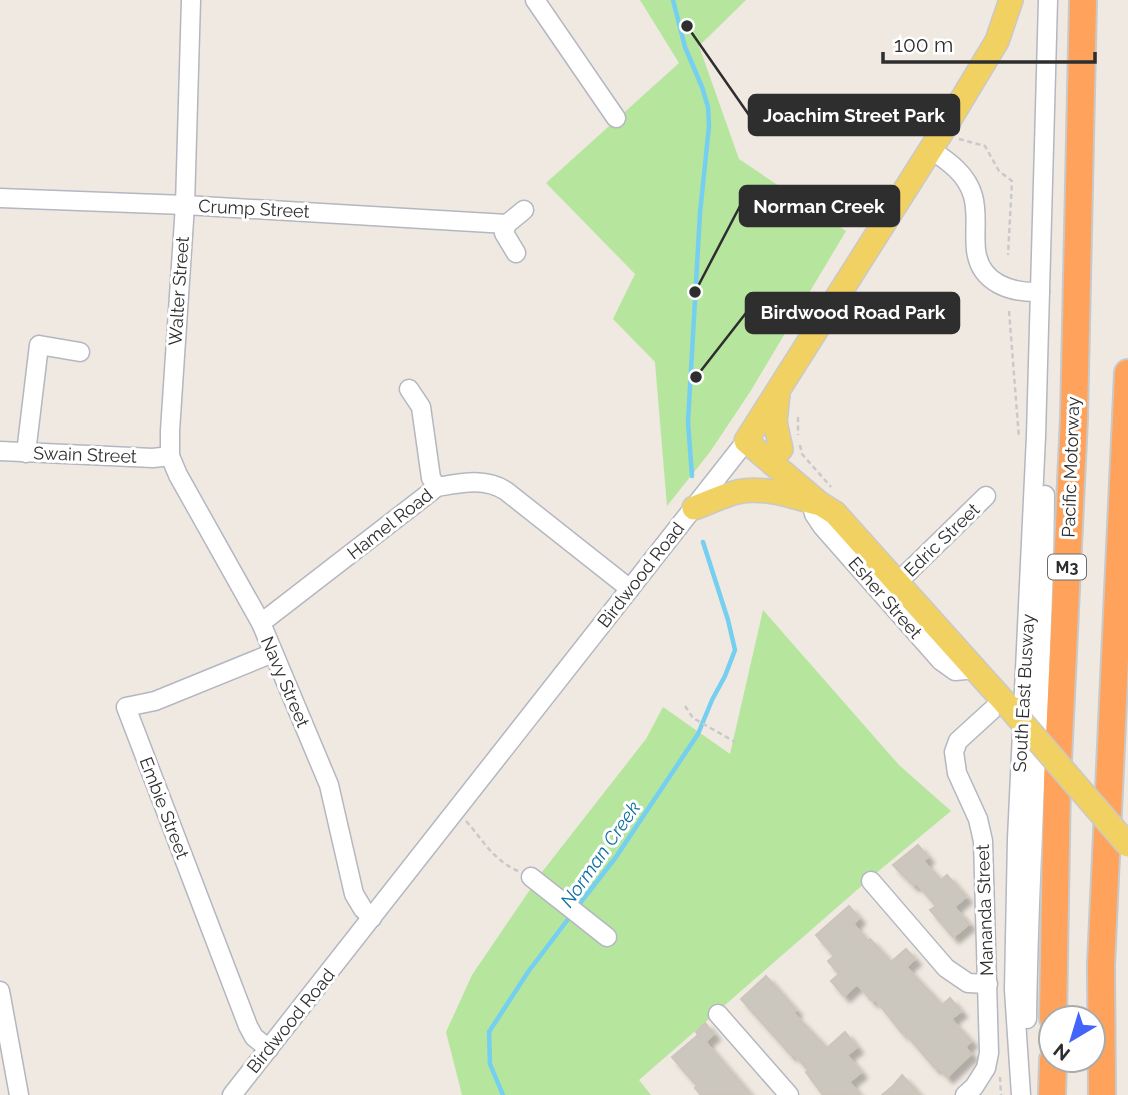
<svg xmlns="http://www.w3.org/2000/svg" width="1128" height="1095" viewBox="0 0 1128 1095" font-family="Raleway,sans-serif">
  <defs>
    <filter id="shadow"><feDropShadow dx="6" dy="6" stdDeviation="2" flood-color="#0004"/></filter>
  </defs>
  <rect width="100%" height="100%" fill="#efe9e1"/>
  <g fill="#b6e59e">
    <polygon points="640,0 746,0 699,46 739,159 846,231 750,392 710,452 667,506 655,362 613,319 635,274 546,183 679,63"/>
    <polygon points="763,610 899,765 951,811 881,869 639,1080 651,1095 462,1095 446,1032 472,975 542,872 646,739 663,707 730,754"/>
  </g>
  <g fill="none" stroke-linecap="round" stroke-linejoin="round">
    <g stroke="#75cff0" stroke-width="4.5">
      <polyline points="673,0 685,47 702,87 708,107 709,126 700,213 688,422 692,476"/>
      <polyline points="577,907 616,857 698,734 712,700 725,676 735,650 728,620 703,542"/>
      <polyline points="503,1095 490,1064 489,1032 528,972 572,914"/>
    </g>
  </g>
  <g fill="#cbc7bf" stroke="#cbc5ba" stroke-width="2" filter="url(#shadow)">
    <polygon points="918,845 928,857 923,861 941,880 947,875 966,897 954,907 969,924 953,937 930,910 936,906 920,887 915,883 913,885 893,865"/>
    <polygon points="849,906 859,918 853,924 868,941 870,939 891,962 906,949 915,959 906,967 942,1005 950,998 961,1011 951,1019 971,1041 965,1047 971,1054 947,1077 937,1066 935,1068 904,1032 902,1033 875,999 872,1001 857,984 844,996 831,981 839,974 828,961 834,956 816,935"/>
    <polygon points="766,976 796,1010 793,1013 827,1048 845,1032 857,1047 847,1055 861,1072 849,1082 860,1095 823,1095 806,1072 808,1070 793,1053 791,1055 741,999"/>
    <polygon points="705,1023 714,1034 706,1041 707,1044 751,1095 701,1095 695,1088 697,1086 672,1057 698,1035 696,1032"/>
    <polygon points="902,1075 920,1095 882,1095 893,1086"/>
  </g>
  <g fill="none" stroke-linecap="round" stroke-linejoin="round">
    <defs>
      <g id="minor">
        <polyline points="191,0 185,205 170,431 170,456 178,475 261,623 329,785 354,894 363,909 372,918"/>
        <polyline points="535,0 616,118"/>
        <path d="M930 149C948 161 967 174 973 196 978 213 974 232 976 250 980 284 1012 293 1040 292"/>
        <polyline points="0,198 185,205 507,224"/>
        <polyline points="516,253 504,233 507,224 524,210"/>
        <polyline points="409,389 421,407 431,478 437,487"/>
        <polyline points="0,451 153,458 170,456"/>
        <polyline points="26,453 39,345 80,352"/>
        <polyline points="811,501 814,514 822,526 941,661 955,671 976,669"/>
        <polyline points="897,583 986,496"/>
        <path d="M261 623 437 487C460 483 485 477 506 491L630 589"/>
        <polyline points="531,877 607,937"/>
        <polyline points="871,881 946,968 968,983 988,984"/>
        <polyline points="0,991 19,1095"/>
        <polyline points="718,1014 789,1095"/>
        <path d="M1027 1019C1029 844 1044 670 1045 495"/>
        <polyline points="269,1049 254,1037 248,1026 126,707 155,701 273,653"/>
        <polyline points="232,1095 746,441"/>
        <polyline points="965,1095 974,1087 986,1068 989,1053 983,841 978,819 957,773 954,752 958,741 1003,700"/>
        <polyline points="1021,1095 1014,990 1017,839 1036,436 1048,0"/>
      </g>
      <g id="major">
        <polyline points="778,394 775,422 781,449"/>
        <path d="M694 508C708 503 722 496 737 492 763 486 791 496 816 503"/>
        <polyline points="1008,706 835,513 819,503 746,441 950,119 997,41 1011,0"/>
      </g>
      <g id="highway">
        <polyline points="1053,1018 1057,781 1074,418 1083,0"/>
        <polyline points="1052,1095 1053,1060"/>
        <polyline points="1102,1095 1101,965 1128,373"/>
      </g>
    </defs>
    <use href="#minor" stroke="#b4b7c1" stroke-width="21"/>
    <use href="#major" stroke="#c9c9c9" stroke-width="26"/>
    <use href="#highway" stroke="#c9c9c9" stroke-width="30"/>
    <g stroke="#c9c9c9" stroke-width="2.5" stroke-dasharray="5 3.5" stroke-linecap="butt">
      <polyline points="959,139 985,146 999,171 1012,181 1008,255"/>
      <polyline points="1009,311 1019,438"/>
      <polyline points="798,417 798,435"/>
      <polyline points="800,445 802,454 831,487"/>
      <polyline points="685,706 693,718 735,742"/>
      <path d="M466 821C483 840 493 860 518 871"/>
      <polyline points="1000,1077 1001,1095"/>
    </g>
    <use href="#minor" stroke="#fff" stroke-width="18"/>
    <use href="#major" stroke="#f2d163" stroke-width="23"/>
    <use href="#highway" stroke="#ffa35c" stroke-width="26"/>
    <defs>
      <polyline id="major-bridge" points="1008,706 1128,845"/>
    </defs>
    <use href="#major-bridge" stroke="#c9c9c9" stroke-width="26" stroke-linecap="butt"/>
    <use href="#major-bridge" stroke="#f2d163" stroke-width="23"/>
  </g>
  <g text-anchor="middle" stroke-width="6" stroke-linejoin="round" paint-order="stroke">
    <rect fill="#fff" stroke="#6d6d6d" stroke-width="2" x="1048" y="554.5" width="38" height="25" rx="5"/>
    <g font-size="16" font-weight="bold" fill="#2e2e2e">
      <text x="1067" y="573">M3</text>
    </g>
    <g font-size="18" fill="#2e2e2e" stroke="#fff">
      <text transform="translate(254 209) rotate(3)" y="6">Crump Street</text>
      <text transform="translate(179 291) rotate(-86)" y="6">Walter Street</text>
      <text transform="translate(85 455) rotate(2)" y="6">Swain Street</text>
      <text transform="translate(1071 467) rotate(-88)" y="6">Pacific Motorway</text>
      <text transform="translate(390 524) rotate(-38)" y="6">Hamel Road</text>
      <text transform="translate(942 540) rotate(-44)" y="6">Edric Street</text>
      <text transform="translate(641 575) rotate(-52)" y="6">Birdwood Road</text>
      <text transform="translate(885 598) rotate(49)" y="6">Esher Street</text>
      <text transform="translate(285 682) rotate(67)" y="6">Navy Street</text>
      <text transform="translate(1024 693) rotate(-87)" y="6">South East Busway</text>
      <text transform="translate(164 808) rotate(69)" y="6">Embie Street</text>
      <text transform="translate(985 910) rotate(-92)" y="6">Mananda Street</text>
      <text transform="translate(291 1021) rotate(-51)" y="6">Birdwood Road</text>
    </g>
    <g font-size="19" font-style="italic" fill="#0d6fa3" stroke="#fff">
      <text transform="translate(600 854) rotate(-55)" y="7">Norman Creek</text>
    </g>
  </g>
  <path fill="none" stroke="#2e2e2e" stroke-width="2.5" d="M687 26L749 115M695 292L740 206M696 377L746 313"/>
  <g fill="#2e2e2e" stroke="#fff" stroke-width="2.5">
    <circle cx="687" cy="26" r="7"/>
    <circle cx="695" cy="292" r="7"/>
    <circle cx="696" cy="377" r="7"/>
  </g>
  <g fill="#2e2e2e" stroke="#2e2e2e" stroke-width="2.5">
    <rect x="749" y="95" width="210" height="40" rx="7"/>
    <rect x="740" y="186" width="159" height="40" rx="7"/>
    <rect x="746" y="293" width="213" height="40" rx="7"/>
  </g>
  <g font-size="19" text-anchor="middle" font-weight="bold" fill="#fff">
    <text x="854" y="122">Joachim Street Park</text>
    <text x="819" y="213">Norman Creek</text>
    <text x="853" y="319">Birdwood Road Park</text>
  </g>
  <g transform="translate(1072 1039) rotate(218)"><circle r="33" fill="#ffffff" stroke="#ababab" stroke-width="2"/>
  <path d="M0-5L12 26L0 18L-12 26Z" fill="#4264fb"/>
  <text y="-10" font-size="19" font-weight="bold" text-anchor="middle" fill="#2e2e2e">N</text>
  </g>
  <path d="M883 52v10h212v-10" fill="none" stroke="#2e2e2e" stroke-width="3.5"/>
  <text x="894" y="52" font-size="21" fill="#2e2e2e" stroke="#ffffff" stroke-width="5" paint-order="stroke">100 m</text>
</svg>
